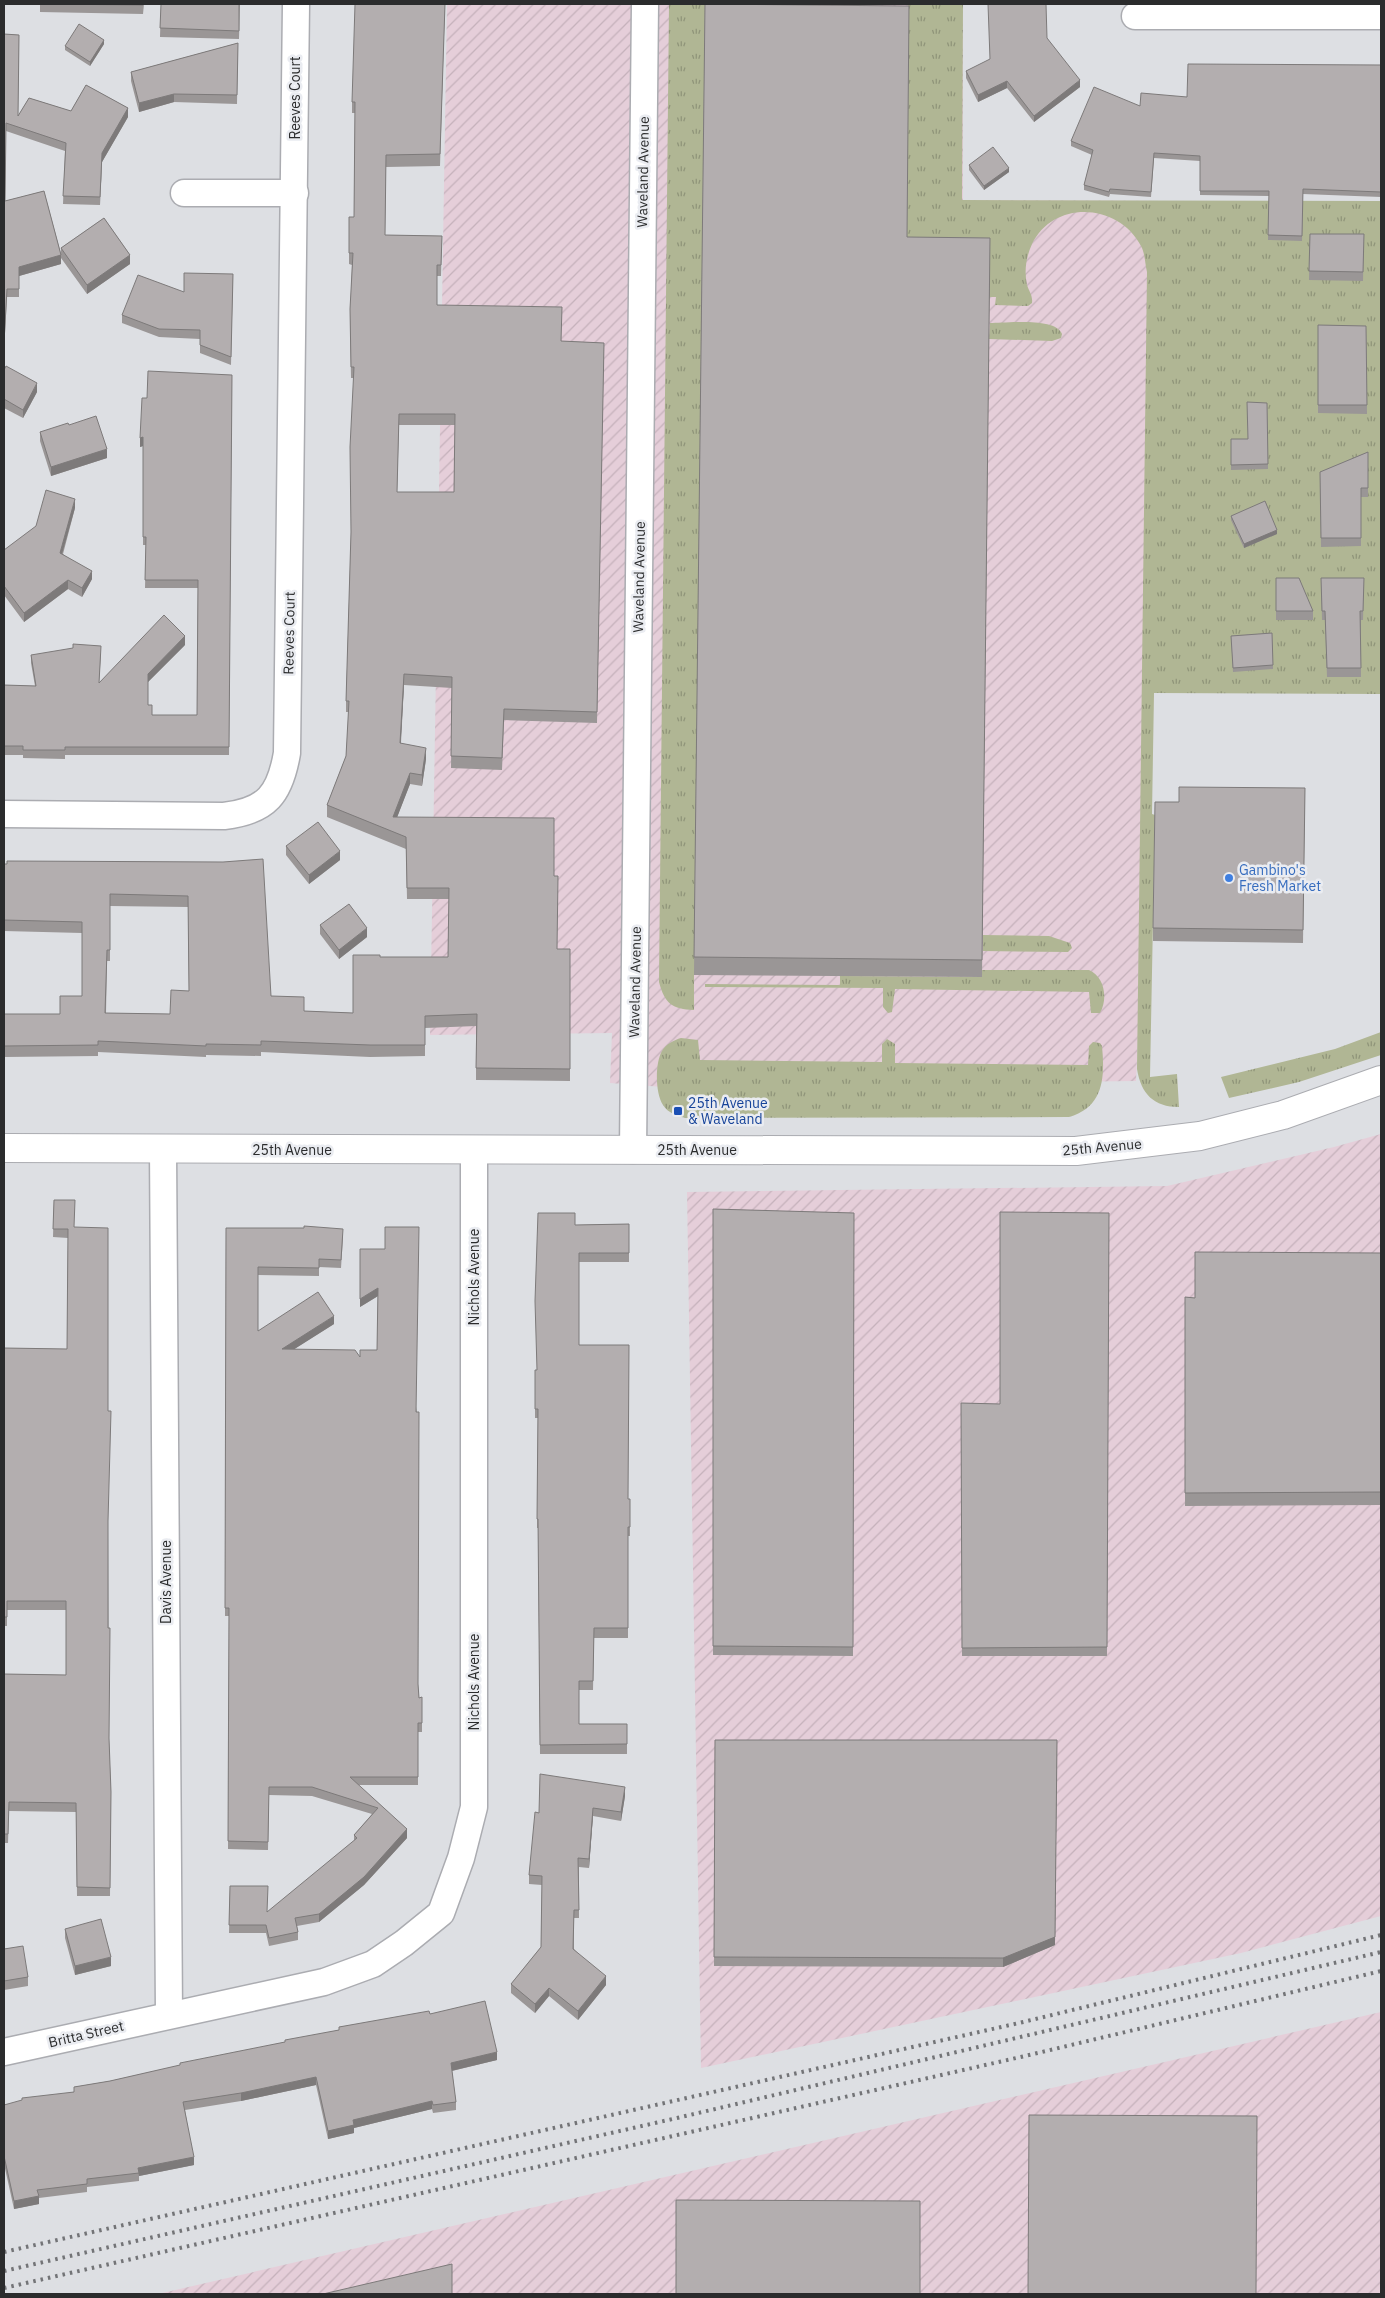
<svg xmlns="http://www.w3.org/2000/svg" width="1385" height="2298" viewBox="0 0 1385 2298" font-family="'IBM Plex Sans',sans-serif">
  <defs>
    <pattern id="industrial-furrows" width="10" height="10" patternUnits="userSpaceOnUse" patternTransform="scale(1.25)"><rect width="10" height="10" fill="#e5ced9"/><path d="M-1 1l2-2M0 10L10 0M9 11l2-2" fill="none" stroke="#c5b1bb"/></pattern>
    <pattern id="grass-tufts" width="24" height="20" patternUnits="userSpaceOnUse" patternTransform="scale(1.25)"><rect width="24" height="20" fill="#b0b694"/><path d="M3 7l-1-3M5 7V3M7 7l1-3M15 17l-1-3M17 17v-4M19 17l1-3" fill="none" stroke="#8f9479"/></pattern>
  </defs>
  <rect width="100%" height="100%" fill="#dddfe3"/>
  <g fill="url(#industrial-furrows)">
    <polygon points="447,4 963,4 963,200 1163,201 1154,692 1136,1081 663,1087 610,1083 612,1033 430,1035"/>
    <polygon points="1381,1134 1381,1916 1241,1953 701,2068 687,1192 1167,1186 1334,1147"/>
    <polygon points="1381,2012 1381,2294 158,2294"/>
  </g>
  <g fill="url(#grass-tufts)">
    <path d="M669 4H708V8L908 10V4H963L962 200 1381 201V694L1154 693 1152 814 1155 815 1150 1077 1177 1074 1179 1107C1154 1107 1141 1094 1137 1069L1147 272C1145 264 1145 253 1141 246 1119 203 1054 199 1032 244 1026 257 1024 271 1027 285 1029 291 1033 296 1032 303L1028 306 995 305 996 297H990L694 975V1010C672 1009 665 1004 659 982Z"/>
    <path d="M990 323C1006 323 1056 317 1062 334L1061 338 1052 341 989 339Z"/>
    <polygon points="983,935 1049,936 1070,943 1072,948 1068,952 983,951"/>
    <path d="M982 970H1089C1105 977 1108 999 1100 1013H1091L1089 992 895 989 892 1012 888 1013 883 1007V988L705 987V984L840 985V976L982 977Z"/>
    <polygon points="1381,1032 1381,1055 1299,1082 1229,1098 1221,1077 1335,1049"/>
    <path d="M681 1038 698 1040 700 1060 882 1062V1044L887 1039 895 1044V1063L1088 1065 1089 1046 1093 1042 1100 1043 1102 1046C1105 1077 1104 1107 1069 1117L686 1118C677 1116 668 1113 663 1105 655 1093 655 1063 662 1051 666 1044 674 1040 681 1038Z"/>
  </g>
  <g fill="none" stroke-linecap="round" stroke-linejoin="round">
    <defs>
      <g id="minor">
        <polyline points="1135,16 1381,16"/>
        <polyline points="184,193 295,193"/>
        <path d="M4 814 224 816C267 811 280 794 287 753L296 4"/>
        <polyline points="163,1149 169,2015"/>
        <polyline points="633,1150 645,4"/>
        <polyline points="4,2052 324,1982 373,1964 404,1943 441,1913 461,1858 474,1807 474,1151"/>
      </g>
      <polyline id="tertiary" points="4,1148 1076,1151 1200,1136 1283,1115 1381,1080"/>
    </defs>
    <use href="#minor" stroke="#abacb1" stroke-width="29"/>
    <use href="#tertiary" stroke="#abacb1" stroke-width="30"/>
    <use href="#minor" stroke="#fff" stroke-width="26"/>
    <use href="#tertiary" stroke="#fff" stroke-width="28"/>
    <g stroke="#737477" stroke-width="4" stroke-dasharray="2.5 5" stroke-linecap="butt">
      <polyline points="4,2252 1019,2023 1381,1935"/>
      <polyline points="4,2271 677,2118 1381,1952"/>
      <polyline points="4,2288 1025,2056 1381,1971"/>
    </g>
  </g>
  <g fill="#9a9696" fill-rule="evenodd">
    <polygon points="40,4 144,4 143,14 40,12"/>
    <polygon points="161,4 240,4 239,39 160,37"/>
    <path d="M445 4 440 166 386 167 385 235 442 236 441 276H437V305L562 341 604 343 597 723 504 720 502 770 451 768 452 688 404 685 401 743 426 759 422 786 410 784 397 817 554 876 557 949H570V1081L476 1080V1026L425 1028V1056L370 1057 261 1052V1056L206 1055V1057L98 1052V1056L4 1057V1014H60L82 996V933L4 931V864L223 862 271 996 304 1011 353 1013 380 957H448L449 899H407L406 849 327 817V805L346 756 349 712H346V701L351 536 354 378H351L350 321 352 265 349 264V253L354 217 355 113H352V102ZM399 425H455L454 492H397ZM110 906 188 907 189 991 170 1014 106 1013 107 961H110Z"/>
    <polygon points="705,4 907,237 990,238 982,977 694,975"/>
    <polygon points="4,34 19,35 18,116 29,98 71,111 86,85 128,108 128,117 102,162 100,205 63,204 65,151 6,131 5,201 44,191 61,254 61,248 104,218 130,255 130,264 87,294 61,258 61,264 19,276 19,297 7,297 4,351"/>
    <polygon points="1047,38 1080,87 1034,122 1007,88 978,102 966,78 966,71"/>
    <polygon points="238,43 237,104 174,102 139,112 131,81 131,72"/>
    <polygon points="104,44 90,66 65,50 65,46"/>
    <polygon points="1381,65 1381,197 1303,194 1302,241 1268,240 1269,196 1200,195 1200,161 1154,158 1151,197 1110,194 1109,197 1084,190 1084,185 1092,155 1071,146 1071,141 1140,106 1187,97"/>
    <polygon points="969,165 1009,172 984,190 969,170"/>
    <polygon points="1310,234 1364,234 1363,281 1309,280"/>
    <polygon points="233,274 231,365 200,353 200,339 159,337 122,323 122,315"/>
    <polygon points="1318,325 1366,326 1367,414 1318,413"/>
    <polygon points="4,370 37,392 23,418 4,408"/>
    <polygon points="232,375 229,755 65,755 65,759 23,758 23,755 4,755 4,685 35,686 31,663 31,655 101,654 99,683 185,645 148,682 148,705 152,715 197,715 198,588 145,588 146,545 143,545 143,446 140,447 147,398"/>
    <polygon points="1267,403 1268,469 1231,470 1231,439 1248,439"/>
    <polygon points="69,425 107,458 51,476 40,441 40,432"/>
    <polygon points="1368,452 1368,497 1361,497 1361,546 1321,547 1320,472"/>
    <polygon points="75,508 63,554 92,579 82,597 68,589 24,622 4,595 4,550"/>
    <polygon points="1231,516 1277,534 1244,548 1231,520"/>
    <polygon points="1276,578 1313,611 1313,620 1276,620"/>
    <polygon points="1321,578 1364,578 1363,620 1361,620 1361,677 1327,677 1325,620 1322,620"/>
    <polygon points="1272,633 1273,669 1233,672 1231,636"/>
    <polygon points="1305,788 1303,943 1153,941 1153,928 1179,802"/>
    <polygon points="286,846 340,860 309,884 286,855"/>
    <polygon points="320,925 367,937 339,959 320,934"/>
    <polygon points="54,1200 74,1227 108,1529 109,1740 111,1792 110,1896 77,1896 76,1812 9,1811 8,1843 4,1843 4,1674 66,1675 66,1610 7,1610 7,1626 4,1626 4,1348 67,1349 68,1238 53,1237"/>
    <polygon points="713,1209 854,1213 853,1656 713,1655"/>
    <polygon points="1109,1213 1107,1656 962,1656 961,1403 1000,1404"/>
    <polygon points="629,1224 629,1262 579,1262 579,1345 628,1499 630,1499 630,1536 628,1536 628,1638 594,1638 593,1690 579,1690 579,1724 627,1724 627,1754 540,1754 538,1528 537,1528 538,1418 535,1418 535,1370 537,1370 575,1225"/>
    <polygon points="226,1228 343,1237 341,1268 319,1267 319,1276 258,1275 258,1331 334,1324 294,1349 360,1357 377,1350 378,1296 360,1307 385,1249 417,1412 418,1684 419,1698 422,1697 422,1732 418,1732 418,1785 358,1785 407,1838 364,1885 319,1922 297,1926 298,1932 298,1940 269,1946 266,1933 229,1933 230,1886 268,1912 354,1841 354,1835 372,1814 312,1796 269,1795 268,1850 228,1849 229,1616 225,1616"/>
    <polygon points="1381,1253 1381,1505 1185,1506 1185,1297 1195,1298"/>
    <polygon points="715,1740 1055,1945 1003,1967 714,1966"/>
    <polygon points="625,1796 621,1821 593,1816 589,1868 579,1867 579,1918 574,1918 574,1949 606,1985 578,2020 549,1996 535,2013 511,1993 511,1984 541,1947 542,1885 529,1884 529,1875 539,1813"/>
    <polygon points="65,1929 111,1966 75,1975 65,1938"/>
    <polygon points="4,1949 28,1977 28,1986 4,1990"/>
    <polygon points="430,2014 497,2060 452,2071 456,2102 456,2110 433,2113 432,2109 354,2128 354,2133 328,2139 316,2085 241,2101 185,2110 194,2165 139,2176 139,2181 87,2187 87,2192 39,2198 39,2204 14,2209 4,2164 4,2105 74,2092 74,2087 110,2081 285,2042 339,2030 339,2027"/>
  </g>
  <g fill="#7d7a7a">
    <polygon points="104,40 104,44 90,66 90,62"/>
    <polygon points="1080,80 1080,87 1034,122 1034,116"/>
    <polygon points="1007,81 1007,88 978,102 978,95"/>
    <polygon points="174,94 174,102 139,112 139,103"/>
    <polygon points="128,108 128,117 102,162 100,205 102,153"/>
    <polygon points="1009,168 1009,172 984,190 984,186"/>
    <polygon points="61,255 61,264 19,276 19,267"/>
    <polygon points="130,255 130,264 87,294 87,285"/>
    <polygon points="37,383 37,392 23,418 23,410"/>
    <polygon points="143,437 143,446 140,447 140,438"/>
    <polygon points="107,449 107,458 51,476 51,467"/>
    <polygon points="75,499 75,508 60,561 60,553"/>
    <polygon points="1277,530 1277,534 1244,548 1244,544"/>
    <polygon points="92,571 92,579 82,597 82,588"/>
    <polygon points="68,580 68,589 24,622 24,613"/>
    <polygon points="185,636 185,645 148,682 148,674"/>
    <polygon points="404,674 404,685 400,755 400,743"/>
    <polygon points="426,748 426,759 422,786 422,775"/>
    <polygon points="410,773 410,784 393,828 393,817"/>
    <polygon points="340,851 340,860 309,884 309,875"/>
    <polygon points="367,928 367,937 339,959 339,950"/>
    <polygon points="378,1288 378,1296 360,1307 360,1299"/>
    <polygon points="334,1316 334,1324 282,1357 282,1349"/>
    <polygon points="1057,1740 1055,1945 1003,1967 1003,1958"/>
    <polygon points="625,1787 625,1796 621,1821 621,1812"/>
    <polygon points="593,1808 593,1816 589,1868 589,1859"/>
    <polygon points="407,1829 407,1838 364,1885 319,1922 319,1914"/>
    <polygon points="111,1957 111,1966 75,1975 75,1966"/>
    <polygon points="606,1976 606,1985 578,2020 578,2011"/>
    <polygon points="549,1988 549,1996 535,2013 535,2004"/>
    <polygon points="497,2052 497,2060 451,2071 451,2063"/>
    <polygon points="316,2077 316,2085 241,2101 241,2093"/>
    <polygon points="432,2101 432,2109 354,2128 354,2133 328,2139 328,2131 353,2120"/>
    <polygon points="194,2157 194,2165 139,2176 138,2168"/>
    <polygon points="39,2196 39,2204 14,2209 14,2201"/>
  </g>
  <g fill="#b3aeaf" stroke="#7d7a7a" fill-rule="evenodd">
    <polygon points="40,4 143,4 143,5"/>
    <polygon points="161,4 239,4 239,31 160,28"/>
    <path d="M355 4H445L440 154 386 155 385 235 442 236 441 265H437V305L562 307 561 341 604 343 597 712 504 709 502 758 451 756 452 677 404 674 400 743 426 748 422 775 410 773 393 817 554 818V876H558L557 949H570V1069L476 1068 477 1014 425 1016V1045H370L261 1041V1045L206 1044V1046L98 1041V1045L4 1046V1014H60V996H82V922L4 920V864H7V861L223 862 263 859 271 996 304 997V1011L353 1013V955H380V957H448L449 888H407L406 837 327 805 346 756 349 701H346L351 532 350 447 354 367H351L350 309 353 253H349V217H354L355 102H352ZM399 414H455L454 492H397ZM110 894 188 896 189 991 171 990 170 1014 105 1013 107 950H110Z"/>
    <polygon points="705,4 909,6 907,237 990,238 982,960 694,957"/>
    <polygon points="988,4 1046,4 1047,38 1080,80 1034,116 1007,81 978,95 966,71 990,59"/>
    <polygon points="79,24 104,40 90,62 65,46"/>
    <polygon points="4,34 19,35 18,116 29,98 71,111 86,85 128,108 102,153 100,197 63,196 66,143 6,123 5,201 44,191 61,255 19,267 19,289 7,289 4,342"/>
    <polygon points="238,43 237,95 174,94 139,103 131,72"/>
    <polygon points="1188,64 1381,65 1381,192 1303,189 1302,236 1268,235 1269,191 1200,191 1200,156 1154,153 1151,192 1110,189 1109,192 1084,185 1093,150 1071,141 1094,87 1140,106 1141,93 1187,97"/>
    <polygon points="993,147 1009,168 984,186 969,165"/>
    <polygon points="104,218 130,255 87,285 61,248"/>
    <polygon points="1310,234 1364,234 1363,272 1309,271"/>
    <polygon points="184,273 233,274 231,357 200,345 200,330 159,329 122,315 138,275 184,292"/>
    <polygon points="1318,325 1366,326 1367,405 1318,405"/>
    <polygon points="6,366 37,383 23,410 4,399 4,370"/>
    <polygon points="148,371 232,375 229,747 65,747 65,750 23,750 23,746 4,746 4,685 36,686 31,655 73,648 73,644 101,646 99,683 164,615 185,636 148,674 148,705 152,705 152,715 197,715 198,580 145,580 146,537 143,537 143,437 140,438 142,398 147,398"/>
    <polygon points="1247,402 1267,403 1268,464 1231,465 1231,439 1248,439"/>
    <polygon points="96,416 107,449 51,467 40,432 68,423 69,425"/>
    <polygon points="1368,452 1368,488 1361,488 1361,538 1321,538 1320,472"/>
    <polygon points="46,490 75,499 60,553 92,571 82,588 68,580 24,613 4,586 4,550 36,526"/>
    <polygon points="1265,501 1277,530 1244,544 1231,516"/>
    <polygon points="1276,578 1299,578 1313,611 1276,611"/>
    <polygon points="1321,578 1364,578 1363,611 1360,611 1361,668 1327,668 1325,611 1322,611"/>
    <polygon points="1272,633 1273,665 1233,668 1231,636"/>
    <polygon points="1179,787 1305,788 1303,930 1153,928 1155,802 1179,802"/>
    <polygon points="318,822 340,851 309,875 286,846"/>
    <polygon points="349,904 367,928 339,950 320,925"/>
    <polygon points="54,1200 75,1200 74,1227 108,1228 108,1411 111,1411 108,1521 108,1628 110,1628 109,1738 111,1792 110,1888 77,1887 76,1803 9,1802 8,1834 4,1834 4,1674 66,1675 66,1601 7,1601 7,1617 4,1617 4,1348 67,1349 68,1229 53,1229"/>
    <polygon points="713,1209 854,1213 853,1647 713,1646"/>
    <polygon points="1000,1212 1109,1213 1107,1647 962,1648 961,1403 1000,1404"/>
    <polygon points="538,1213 575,1213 575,1225 629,1224 629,1253 579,1253 579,1345 629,1345 628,1499 630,1499 630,1527 628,1527 628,1628 594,1628 593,1681 579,1681 579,1724 627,1724 627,1744 540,1745 538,1519 537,1519 538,1409 535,1409 535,1370 537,1370 535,1301"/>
    <polygon points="304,1226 343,1229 341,1260 319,1259 319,1268 258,1267 258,1331 318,1292 334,1316 282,1349 355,1350 360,1357 360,1350 377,1350 378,1288 360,1299 360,1249 385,1249 385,1227 419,1227 416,1412 419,1412 418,1684 419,1698 422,1697 422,1723 418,1723 418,1777 350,1777 407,1829 364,1877 319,1914 295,1918 298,1932 269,1938 266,1925 229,1925 230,1886 268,1886 267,1912 357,1838 354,1835 378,1808 312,1787 269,1787 268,1842 228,1841 229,1608 225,1608 226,1228 304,1228"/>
    <polygon points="1195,1252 1381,1253 1381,1492 1185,1493 1185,1297 1195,1298"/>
    <polygon points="715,1740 1057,1740 1055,1937 1003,1958 714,1957"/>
    <polygon points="540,1774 625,1787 621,1812 593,1808 589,1859 578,1858 579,1910 574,1910 573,1949 606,1976 578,2011 549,1988 535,2004 511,1984 541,1947 542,1876 529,1875 535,1812 539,1813"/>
    <polygon points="101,1919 111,1957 75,1966 65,1929"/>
    <polygon points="23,1946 28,1977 4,1981 4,1949"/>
    <polygon points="485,2001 497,2052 451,2063 456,2102 433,2105 432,2101 353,2120 354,2125 328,2131 316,2077 241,2093 183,2102 194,2157 138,2168 139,2173 87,2179 87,2184 37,2190 39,2196 14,2201 4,2156 4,2105 22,2100 22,2098 74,2092 74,2087 110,2081 180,2065 180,2063 285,2042 285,2040 339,2030 339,2027 429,2011 430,2014"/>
    <polygon points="1029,2115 1257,2116 1256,2294 1028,2294"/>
    <polygon points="676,2200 920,2201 920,2294 676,2294"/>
    <polygon points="452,2264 452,2294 323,2294"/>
  </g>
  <circle fill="#3f7fe0" stroke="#eaecf1" stroke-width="2" cx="1229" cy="878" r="5"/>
  <rect fill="#1a4fb4" stroke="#eaecf1" stroke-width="2" x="673" y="1106" width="10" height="10" rx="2.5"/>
  <g text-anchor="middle" stroke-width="5" stroke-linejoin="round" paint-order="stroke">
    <g font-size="14" fill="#2b2c2d" stroke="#eaecf1">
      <text transform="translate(295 98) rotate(-90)" y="5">Reeves Court</text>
      <text transform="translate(643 172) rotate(-89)" y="5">Waveland Avenue</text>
      <text transform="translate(639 577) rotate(-89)" y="5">Waveland Avenue</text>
      <text transform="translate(289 633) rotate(-89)" y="5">Reeves Court</text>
      <text transform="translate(635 982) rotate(-89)" y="5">Waveland Avenue</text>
      <text transform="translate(1102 1147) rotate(-5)" y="5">25th Avenue</text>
      <text x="292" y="1155">25th Avenue</text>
      <text x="697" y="1155">25th Avenue</text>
      <text transform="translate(474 1277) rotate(-90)" y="5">Nichols Avenue</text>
      <text transform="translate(166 1582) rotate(-90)" y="5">Davis Avenue</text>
      <text transform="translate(474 1682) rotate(-90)" y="5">Nichols Avenue</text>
      <text transform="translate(86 2034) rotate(-13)" y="5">Britta Street</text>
    </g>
    <g font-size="14" fill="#366cbe" stroke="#eaecf1" text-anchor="start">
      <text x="1239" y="875">Gambino's<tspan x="1239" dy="16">Fresh Market</tspan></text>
    </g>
    <g font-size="14" fill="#164399" stroke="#eaecf1" text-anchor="start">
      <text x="688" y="1108">25th Avenue<tspan x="688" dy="16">&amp; Waveland</tspan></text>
    </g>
  </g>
  <rect width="1385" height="2298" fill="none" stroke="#2b2c2d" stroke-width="10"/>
</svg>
